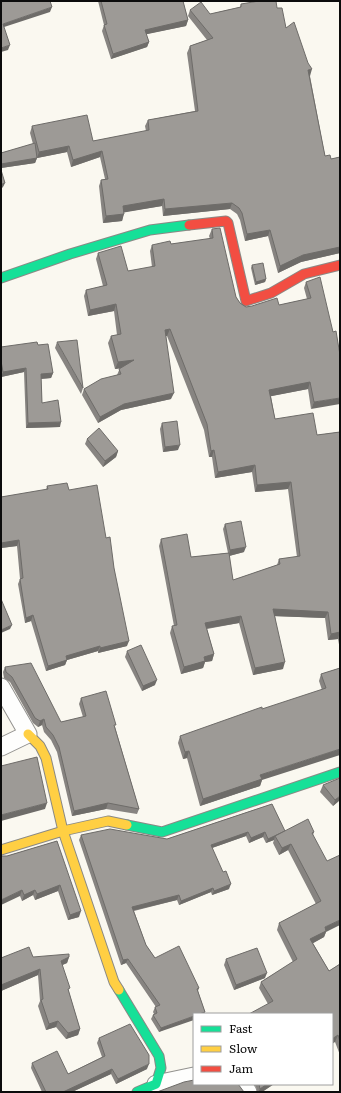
<svg xmlns="http://www.w3.org/2000/svg" width="341" height="1093" viewBox="0 0 341 1093" font-family="Literata,serif">
  <rect width="100%" height="100%" fill="#faf8f0"/>
  <g fill="none" stroke-linecap="round" stroke-linejoin="round">
    <defs>
      <g id="street">
        <polyline points="1,687 28,734 1,747"/>
        <polyline points="156,1084 194,1076"/>
        <polyline points="243,1084 248,1092"/>
      </g>
      <g id="fast">
        <polyline points="1,278 70,254 150,230 189,225"/>
        <polyline points="127,825 162,832 340,772"/>
        <polyline points="119,990 159,1056 161,1068 156,1084 137,1092"/>
      </g>
      <g id="slow">
        <polyline points="28,734 40,746 46,758 63,831 108,821 127,825"/>
        <polyline points="1,850 63,831 114,982 119,990"/>
      </g>
      <polyline id="jam" points="189,225 226,221 228,223 246,301 271,293 304,274 340,265"/>
    </defs>
    <use href="#street" stroke="#93928f" stroke-width="19"/>
    <use href="#fast" stroke="#8a8985" stroke-width="11"/>
    <use href="#slow" stroke="#8a8985" stroke-width="11"/>
    <use href="#jam" stroke="#8a8985" stroke-width="11"/>
    <use href="#street" stroke="#fefefd" stroke-width="17"/>
    <use href="#fast" stroke="#16e098" stroke-width="9"/>
    <use href="#slow" stroke="#ffcf43" stroke-width="9"/>
    <use href="#jam" stroke="#f24e42" stroke-width="9"/>
  </g>
  <g fill="#878481">
    <polygon points="98,1 183,1 188,20 186,26 146,34 149,42 147,47 111,59 102,31 104,25"/>
    <polygon points="241,4 277,8 286,28 310,76 325,156 331,159 340,157 340,253 301,262 278,273 268,236 245,241 240,220 237,214 230,209 163,216 162,206 124,212 122,221 103,223 99,186 101,180 105,179 100,157 71,167 67,152 37,158 35,163 1,168 1,153 33,144 30,133 32,126 93,141 146,131 145,126 148,120 195,111 187,53 190,46 207,40 188,16 190,10 210,14 240,7"/>
    <polygon points="212,229 236,297 240,303 246,307 279,305 307,299 304,288 306,282 333,332 340,355 311,409 308,389 271,396 275,419 317,435 340,432 340,650 338,639 328,640 325,618 275,616 283,669 253,675 239,623 207,629 214,654 212,661 205,662 203,668 181,674 170,633 172,626 174,626 159,546 161,539 191,557 228,553 223,529 225,524 244,552 229,556 233,580 277,565 279,559 297,557 288,489 255,492 252,472 215,478 212,457 209,457 204,430 167,336 166,336 171,399 121,410 98,423 82,395 84,389 117,375 120,368 115,369 108,343 111,336 117,335 114,311 88,316 84,296 86,290 103,286 96,259 98,253 128,271 152,267 150,251 152,245 171,244 210,239 209,236"/>
    <polygon points="252,265 266,279 265,282 255,285 251,268"/>
    <polygon points="57,342 83,388 81,394 55,348"/>
    <polygon points="38,345 53,373 51,378 41,379 42,403 60,427 26,428 24,372 1,377 1,347"/>
    <polygon points="162,423 178,450 163,452 160,429"/>
    <polygon points="87,439 118,451 116,457 103,467 85,444"/>
    <polygon points="47,486 69,490 106,538 114,568 127,646 98,653 98,651 67,660 65,665 46,671 31,621 25,623 18,584 20,579 17,546 1,548 1,497 46,490"/>
    <polygon points="127,651 155,685 142,691 125,657"/>
    <polygon points="5,667 61,722 83,717 79,704 81,698 115,727 139,809 137,814 106,809 72,816 57,752 51,740 44,732 42,725 38,727 33,723 10,682 4,678 3,672"/>
    <polygon points="340,668 262,780 260,786 200,806 187,758 183,759 178,743 180,736 322,690 319,681 321,674"/>
    <polygon points="323,785 340,800 333,806 320,792"/>
    <polygon points="272,804 284,831 314,832 313,835 326,932 324,937 313,943 329,971 340,964 340,1055 335,1042 268,1004 259,988 261,982 293,962 277,930 279,923 316,904 288,850 279,855 273,843 274,840 266,843 263,837 249,843 246,836 212,848 229,889 212,895 211,892 179,905 177,900 134,911 146,945 155,958 199,988 198,991 205,1012 204,1014 194,1014 159,1032 151,1019 153,1015 154,1014 153,1012 155,1007 156,1007 126,963 121,965 79,840 81,835 167,839"/>
    <polygon points="57,841 79,917 68,920 58,891 35,900 33,895 22,901 20,896 7,856"/>
    <polygon points="33,957 69,957 67,963 62,965 69,992 80,1029 78,1035 66,1039 56,1027 46,1030 38,1006 40,1001 38,975 1,991 1,958"/>
    <polygon points="226,959 265,978 234,990 224,965"/>
    <polygon points="99,1038 147,1069 116,1084 111,1074 72,1092 42,1092 31,1068 32,1063 68,1074 102,1057 97,1043"/>
    <polygon points="254,1084 274,1084 262,1092 257,1092 256,1087"/>
  </g>
  <g fill="#6e6c69">
    <polygon points="52,7 50,12 1,28 3,24"/>
    <polygon points="188,20 186,26 143,35 145,30"/>
    <polygon points="149,42 147,47 111,59 113,54"/>
    <polygon points="10,45 8,50 1,52 1,48"/>
    <polygon points="312,69 310,76 306,77 308,70"/>
    <polygon points="69,146 67,152 37,158 35,163 1,168 1,164 37,158 39,152"/>
    <polygon points="102,151 100,157 71,167 73,160"/>
    <polygon points="5,183 3,187 2,188 1,191 1,187 2,184"/>
    <polygon points="164,199 162,206 121,213 123,206"/>
    <polygon points="232,203 230,209 163,216 165,209"/>
    <polygon points="124,214 122,221 103,223 106,216"/>
    <polygon points="270,230 268,236 245,241 247,234"/>
    <polygon points="340,247 340,253 301,262 278,273 280,266 303,255"/>
    <polygon points="266,279 265,282 255,285 256,282"/>
    <polygon points="116,304 114,311 88,316 90,310"/>
    <polygon points="170,329 167,336 163,337 165,330"/>
    <polygon points="134,360 132,367 115,369 118,362"/>
    <polygon points="26,368 24,372 1,377 3,372"/>
    <polygon points="53,373 51,378 39,379 41,374"/>
    <polygon points="310,382 308,389 267,397 269,390"/>
    <polygon points="174,393 171,399 121,410 98,423 100,417 124,404"/>
    <polygon points="340,398 340,404 311,409 314,402"/>
    <polygon points="61,422 60,427 26,428 28,423"/>
    <polygon points="180,445 178,450 163,452 165,447"/>
    <polygon points="214,450 212,457 209,457 211,451"/>
    <polygon points="118,451 116,457 103,467 105,461"/>
    <polygon points="255,465 252,472 215,478 218,472"/>
    <polygon points="291,482 288,489 255,492 257,485"/>
    <polygon points="19,540 17,546 1,548 1,543"/>
    <polygon points="246,547 244,552 229,556 230,550"/>
    <polygon points="273,609 328,612 325,618 271,616"/>
    <polygon points="33,615 31,621 25,623 26,618"/>
    <polygon points="241,616 239,623 203,629 205,623"/>
    <polygon points="12,625 10,629 1,633 1,630"/>
    <polygon points="340,632 338,639 328,640 331,634"/>
    <polygon points="129,641 127,646 98,653 100,648"/>
    <polygon points="100,646 98,651 67,660 65,665 46,671 48,666 66,656"/>
    <polygon points="214,654 212,661 205,662 203,668 181,674 184,667 204,657"/>
    <polygon points="285,662 283,669 253,675 255,668"/>
    <polygon points="157,680 155,685 142,691 143,686"/>
    <polygon points="44,719 42,725 38,727 40,721"/>
    <polygon points="340,749 340,755 262,780 260,786 200,806 203,799 260,775"/>
    <polygon points="189,751 187,758 183,759 185,752"/>
    <polygon points="340,796 340,800 333,806 335,800"/>
    <polygon points="47,803 45,809 1,821 1,815"/>
    <polygon points="108,803 106,809 72,816 74,811"/>
    <polygon points="285,831 283,835 275,836 274,840 266,843 268,839"/>
    <polygon points="248,832 246,836 209,849 211,845"/>
    <polygon points="265,832 263,837 249,843 251,838"/>
    <polygon points="291,844 288,850 279,855 282,848"/>
    <polygon points="231,884 229,889 212,895 214,891"/>
    <polygon points="60,885 58,891 35,900 37,894"/>
    <polygon points="213,888 211,892 179,905 181,901"/>
    <polygon points="22,890 20,896 1,905 1,900"/>
    <polygon points="35,890 33,895 22,901 24,895"/>
    <polygon points="179,895 177,900 131,911 132,907"/>
    <polygon points="81,911 79,917 68,920 70,915"/>
    <polygon points="340,920 340,925 326,932 324,937 308,946 310,939 325,927"/>
    <polygon points="69,957 67,963 58,967 61,961"/>
    <polygon points="128,959 126,963 121,965 123,960"/>
    <polygon points="40,969 38,975 1,991 1,985"/>
    <polygon points="267,973 265,978 234,990 236,985"/>
    <polygon points="194,1016 194,1020 159,1032 161,1028"/>
    <polygon points="58,1021 56,1027 46,1030 49,1024"/>
    <polygon points="80,1029 78,1035 66,1039 68,1033"/>
    <polygon points="338,1035 335,1042 332,1044 332,1039"/>
    <polygon points="149,1064 147,1069 116,1084 118,1079"/>
    <polygon points="112,1069 111,1074 72,1092 63,1092"/>
    <polygon points="267,1084 274,1084 262,1092 258,1092 260,1089"/>
  </g>
  <g fill="#9d9a96" stroke="#6e6c69">
    <polygon points="1,1 50,1 52,7 3,24 10,45 1,48"/>
    <polygon points="101,1 183,1 188,20 145,30 149,42 113,54 104,25 107,24"/>
    <polygon points="259,1 276,1 277,8 282,8 286,28 294,22 308,63 312,69 308,70 325,156 330,155 331,159 340,157 340,247 303,255 280,266 270,230 247,234 242,213 239,208 232,203 165,209 164,199 123,206 124,214 106,216 101,180 108,179 102,151 73,160 69,146 39,152 32,126 87,115 93,141 149,130 148,120 198,111 190,46 213,38 190,10 201,2 210,14 241,7 241,4"/>
    <polygon points="35,143 37,158 1,164 1,153"/>
    <polygon points="1,170 5,183 2,184 3,186 1,187"/>
    <polygon points="220,228 236,297 240,303 246,307 252,306 277,298 279,305 311,298 306,282 320,277 333,332 336,331 340,355 340,398 314,402 310,382 269,390 275,419 313,413 317,435 340,432 340,632 331,634 328,612 273,609 285,662 255,668 241,616 205,623 214,654 204,657 205,661 184,667 172,626 177,625 161,539 187,534 191,557 229,553 233,580 280,564 279,559 300,556 291,482 257,485 255,465 218,472 214,450 211,451 207,424 170,329 165,330 174,393 124,404 100,417 84,389 101,379 121,374 119,369 134,360 118,362 111,336 121,334 116,304 90,310 86,290 107,285 98,253 121,246 128,271 155,266 152,245 170,241 171,244 213,238 212,229"/>
    <polygon points="263,263 266,279 256,282 252,265"/>
    <polygon points="77,340 83,388 57,342"/>
    <polygon points="37,342 38,345 48,344 53,373 41,374 42,403 58,400 61,422 28,423 26,368 3,372 1,361 1,347"/>
    <polygon points="177,421 180,445 165,447 162,423"/>
    <polygon points="99,428 118,451 105,461 87,439"/>
    <polygon points="67,483 69,490 97,485 106,538 110,537 114,568 129,641 100,648 100,646 66,656 67,660 48,666 33,615 26,618 20,579 23,578 19,540 1,543 1,497 48,489 47,486"/>
    <polygon points="241,521 246,547 230,550 225,524"/>
    <polygon points="1,599 12,625 1,630"/>
    <polygon points="141,645 157,680 143,686 127,651"/>
    <polygon points="31,663 61,722 86,716 81,698 106,691 116,725 114,725 139,809 108,803 74,811 59,747 53,735 46,727 44,719 40,721 35,718 12,677 6,672 5,667"/>
    <polygon points="340,668 340,749 260,775 262,779 203,799 189,751 185,752 180,736 262,707 262,709 326,688 321,674"/>
    <polygon points="37,757 47,803 1,815 1,766"/>
    <polygon points="340,778 340,796 335,800 323,785"/>
    <polygon points="272,804 285,831 268,839 265,832 251,838 248,832 211,845 223,872 226,871 231,884 214,891 213,888 181,901 179,895 132,907 146,945 155,958 179,946 199,988 197,989 205,1012 199,1014 194,1014 194,1016 161,1028 153,1015 157,1013 155,1007 160,1005 128,959 123,960 81,835 110,829 167,839"/>
    <polygon points="308,819 314,832 312,833 327,861 340,855 340,920 325,927 326,931 310,939 329,971 340,964 340,1042 338,1035 332,1039 332,1014 249,1014 273,1001 261,982 297,959 279,923 321,901 291,844 282,848 275,836"/>
    <polygon points="57,841 81,911 70,915 60,885 37,894 35,890 24,895 22,890 1,900 1,856 7,856"/>
    <polygon points="29,947 33,957 69,954 69,957 61,961 70,988 68,989 80,1029 68,1033 58,1021 49,1024 41,1000 43,999 40,969 1,985 1,958"/>
    <polygon points="257,948 267,973 236,985 226,959"/>
    <polygon points="130,1024 149,1055 149,1064 118,1079 112,1069 63,1092 46,1092 32,1063 57,1051 68,1074 105,1056 99,1038"/>
    <polygon points="194,1080 194,1084 238,1084 244,1092 157,1092 184,1082"/>
    <polygon points="259,1084 267,1084 260,1089"/>
  </g>
  <rect width="341" height="1093" fill="none" stroke="#0c0c0c" stroke-width="4"/>
  <rect x="193" y="1013" width="140" height="72" fill="#ffffff" stroke="#9e9e9e"/>
  <rect x="201" y="1026" width="20" height="6" fill="#16e098" stroke="#9e9e9e"/>
  <text x="229" y="1033" font-size="12" fill="#0c0c0c">Fast</text>
  <rect x="201" y="1046" width="20" height="6" fill="#ffcf43" stroke="#9e9e9e"/>
  <text x="229" y="1053" font-size="12" fill="#0c0c0c">Slow</text>
  <rect x="201" y="1066" width="20" height="6" fill="#f24e42" stroke="#9e9e9e"/>
  <text x="229" y="1073" font-size="12" fill="#0c0c0c">Jam</text>
</svg>
